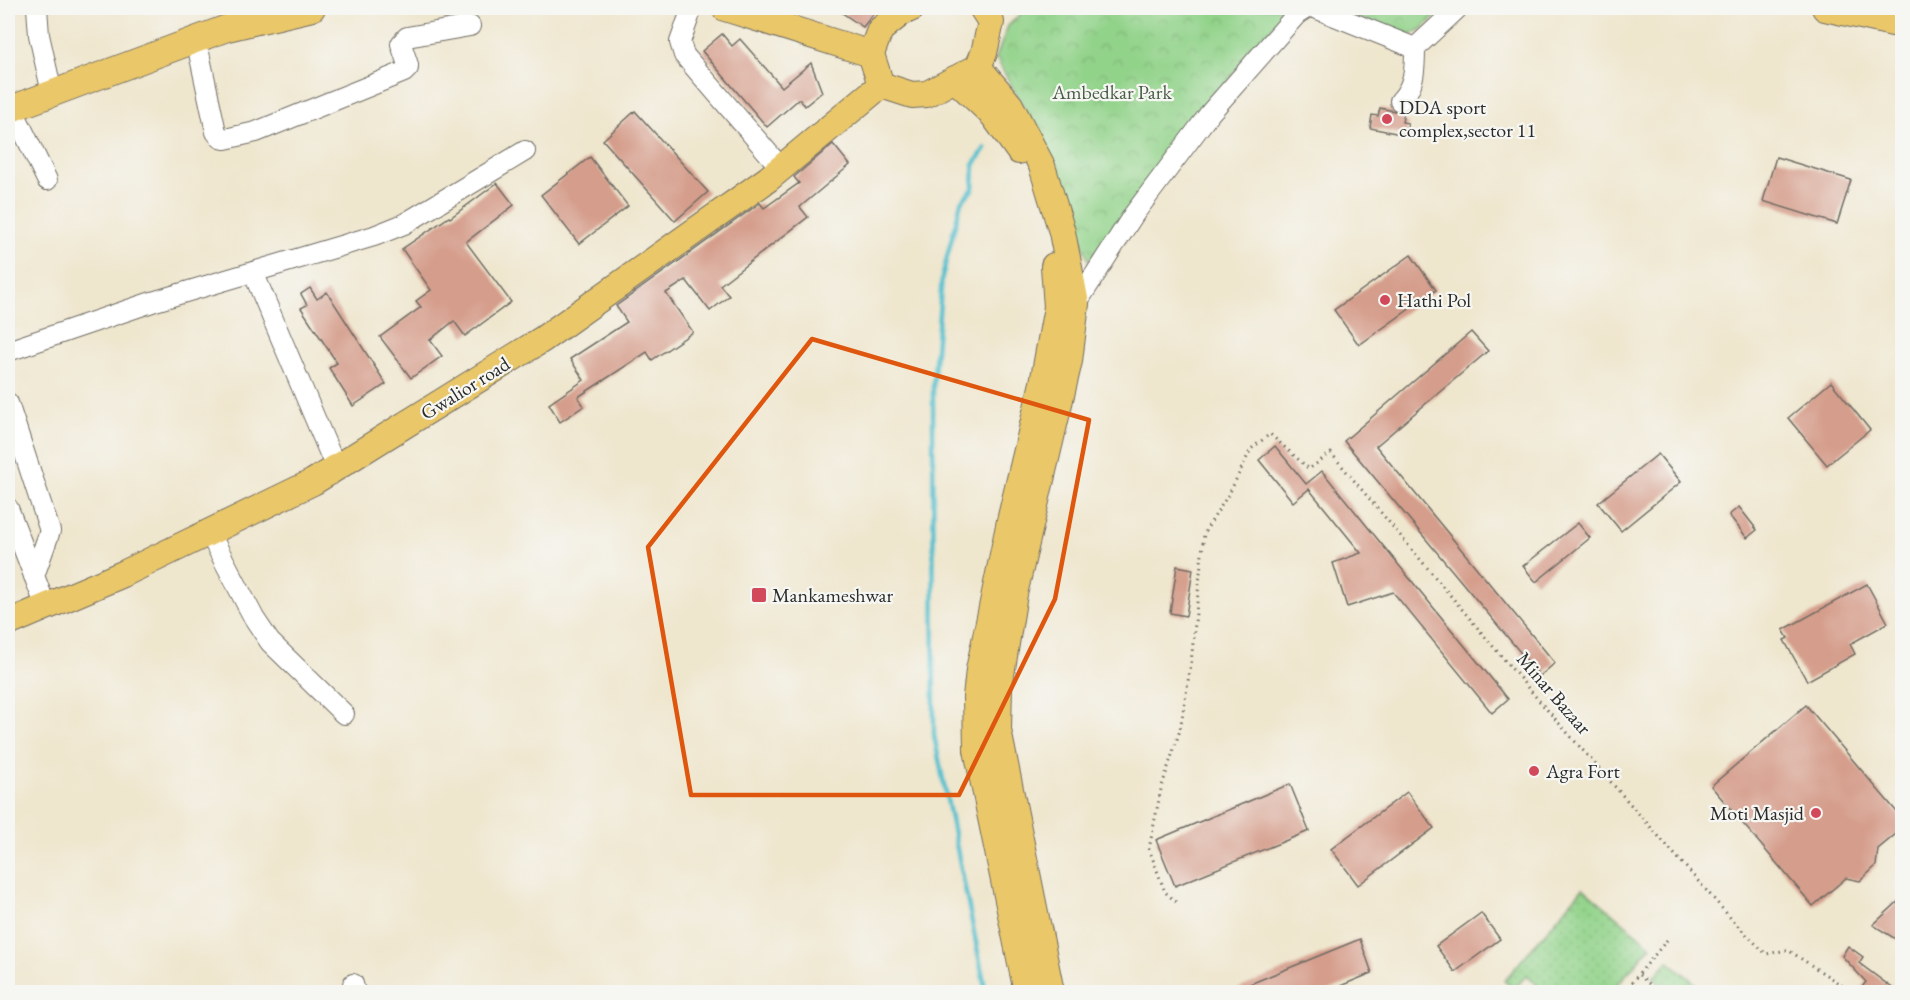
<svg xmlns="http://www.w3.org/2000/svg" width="1910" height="1000" viewBox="0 0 1910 1000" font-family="'EB Garamond',serif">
  <defs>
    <pattern id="grass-dots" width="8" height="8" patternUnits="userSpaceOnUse" patternTransform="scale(1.5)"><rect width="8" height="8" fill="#92d38a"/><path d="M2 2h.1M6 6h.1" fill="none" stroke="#7eb577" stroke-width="1.8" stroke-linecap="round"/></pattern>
    <pattern id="park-crowns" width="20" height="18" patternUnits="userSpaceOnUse" patternTransform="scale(1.5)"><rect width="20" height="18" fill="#92d38a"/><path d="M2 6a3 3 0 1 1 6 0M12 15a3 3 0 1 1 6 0" fill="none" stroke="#7eb577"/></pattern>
  </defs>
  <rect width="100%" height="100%" fill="#f6f6f2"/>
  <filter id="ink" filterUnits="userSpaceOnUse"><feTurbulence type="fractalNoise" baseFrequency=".0167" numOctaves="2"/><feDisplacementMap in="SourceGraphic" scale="12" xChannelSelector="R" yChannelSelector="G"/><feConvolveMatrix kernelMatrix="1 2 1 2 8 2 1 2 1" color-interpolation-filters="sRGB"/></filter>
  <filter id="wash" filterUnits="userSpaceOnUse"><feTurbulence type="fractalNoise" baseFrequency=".008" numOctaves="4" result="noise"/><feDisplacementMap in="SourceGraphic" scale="24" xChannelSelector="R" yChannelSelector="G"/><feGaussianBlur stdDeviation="1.35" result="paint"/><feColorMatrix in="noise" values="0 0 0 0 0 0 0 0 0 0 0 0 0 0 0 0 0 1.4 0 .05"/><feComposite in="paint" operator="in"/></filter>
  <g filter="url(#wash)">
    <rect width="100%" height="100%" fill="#efe6ce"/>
    <g fill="url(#grass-dots)" stroke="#5e7f5a" stroke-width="1.5">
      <polygon points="1583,888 1651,946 1611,992 1530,992 1537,984 1527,975 1514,989 1504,981"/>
      <polygon points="1668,961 1706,992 1670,992 1653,978"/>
    </g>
    <g fill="url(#park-crowns)" stroke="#5e7f5a" stroke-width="1.5">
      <polygon points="1027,8 1290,8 1253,48 1089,261 1048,151 996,58 1008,26"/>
      <polygon points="1337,8 1445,8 1421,30 1405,38"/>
    </g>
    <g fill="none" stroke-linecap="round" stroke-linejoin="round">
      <polyline stroke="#54c0cf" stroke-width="4.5" points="985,148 974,165 973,189 961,202 942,277 933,388 934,735 986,992"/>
    </g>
    <g id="blocks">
      <g fill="#d59d8b">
        <polygon points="835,8 878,8 863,27"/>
        <polygon points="722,34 732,46 740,39 782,87 811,63 822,92 805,106 799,99 767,127 702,51"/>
        <polygon points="1380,108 1404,113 1402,122 1408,123 1406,135 1370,128 1372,115 1378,116"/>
        <polygon points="635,111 708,192 675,221 603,140"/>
        <polygon points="833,144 850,165 800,207 808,217 720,285 729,296 710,311 686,280 666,293 693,332 652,360 647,352 578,397 584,406 560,422 549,404 584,380 570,359 627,322 616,306 760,203 764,208 799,183 794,177"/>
        <polygon points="590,157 628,206 579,244 541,195"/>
        <polygon points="1776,157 1851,180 1837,224 1763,201"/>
        <polygon points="497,183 514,205 466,242 511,302 465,336 454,321 430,340 442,356 411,378 380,337 421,307 416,301 431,290 402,249 449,217 450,218"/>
        <polygon points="1411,255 1436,290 1359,345 1334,310"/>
        <polygon points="310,288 317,299 327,292 386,384 353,406 329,368 337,363 301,308 307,305 301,294"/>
        <polygon points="1471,332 1488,351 1376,446 1555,663 1540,676 1344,441"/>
        <polygon points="1831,382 1870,430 1827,465 1788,418"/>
        <polygon points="1275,446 1306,484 1322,471 1508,699 1492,713 1393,592 1347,607 1333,563 1361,553 1309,489 1293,502 1259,460"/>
        <polygon points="1658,454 1681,482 1621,531 1598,503"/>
        <polygon points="1739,507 1757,530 1747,538 1729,515"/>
        <polygon points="1578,523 1590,538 1536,582 1523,566"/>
        <polygon points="1177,566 1193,569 1186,616 1170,613"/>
        <polygon points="1867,584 1888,623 1850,644 1855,654 1807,681 1784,640 1788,638 1783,630"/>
        <polygon points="1806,705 1902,818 1902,829 1878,849 1876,866 1860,881 1846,878 1813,906 1711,786"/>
        <polygon points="1290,784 1309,831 1175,886 1156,840"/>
        <polygon points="1407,792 1434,828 1358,885 1331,849"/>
        <polygon points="1902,898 1902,932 1897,940 1873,925"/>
        <polygon points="1481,913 1500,939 1455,972 1436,946"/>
        <polygon points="1360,939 1372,973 1323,993 1228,993"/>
        <polygon points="1848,946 1863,957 1859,963 1899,993 1857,993 1866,982 1842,956"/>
      </g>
    </g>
  </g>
  <g filter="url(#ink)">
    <use href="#blocks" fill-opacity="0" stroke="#706c64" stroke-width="1.5"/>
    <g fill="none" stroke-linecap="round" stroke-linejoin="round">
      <defs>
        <g id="minor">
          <polyline points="37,8 39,35 52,93"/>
          <polyline points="692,8 680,42 684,55 781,168"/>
          <path d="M1315 8 1415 48C1415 68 1415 86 1400 101"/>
          <polyline points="196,39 216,132 221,138 225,139 256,132 404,72 408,68 408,65 401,44 407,37 470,26"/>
          <polyline points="1415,48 1458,8"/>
          <polyline points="12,108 47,180"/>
          <polyline points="253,272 374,236 404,224 525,151"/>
          <polyline points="1076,304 1134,214 1210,113 1297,14 1307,8"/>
          <polyline points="8,351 152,302 253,272 336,468"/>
          <polyline points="8,403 50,531 34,576"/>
          <polyline points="8,508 46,607"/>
          <polyline points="209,532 254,618 270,642 344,714"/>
          <polyline points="353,984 355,992"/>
        </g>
        <g id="major">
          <polyline points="725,8 871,54"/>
          <polyline points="912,8 901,13 880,30 871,54 881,85 912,95 927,94 978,67 984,53 991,22 982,8"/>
          <polyline points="1825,8 1902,25"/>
          <polyline points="978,67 1010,105 1042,166 1062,232 1076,304 1069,361 1014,594 999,687 998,730 1051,992"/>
          <polyline points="955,79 993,115 1019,151"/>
          <polyline points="8,110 227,28 312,8"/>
          <polyline points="8,623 123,574 313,482 543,339 768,179 881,85"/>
          <polyline points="1027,992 977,750 976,697 979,670 1010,521 1043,383 1057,307 1054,266"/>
        </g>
      </defs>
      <use href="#minor" stroke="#706c64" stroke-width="22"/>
      <use href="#major" stroke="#706c64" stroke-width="28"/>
      <g stroke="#706c64" stroke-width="3" stroke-dasharray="1.5 4.5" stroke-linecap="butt">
        <polyline points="1176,902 1165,892 1149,849 1161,789 1180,730 1191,663 1204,533 1230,492 1251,449 1270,434 1309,469 1331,453 1528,688 1735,923 1766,954 1788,950 1852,992"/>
        <polyline points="1639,975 1659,992"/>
        <polyline points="1624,992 1667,940"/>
      </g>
      <use href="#minor" stroke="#fff" stroke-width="20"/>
      <use href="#major" stroke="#eac769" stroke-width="26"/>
    </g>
  </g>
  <path fill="none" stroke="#df570e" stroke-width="4.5" stroke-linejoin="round" d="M812 339 1089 420 1055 599 959 795H691L648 547Z"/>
  <g fill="#d1495b" stroke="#f6f6f2" stroke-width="2">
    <circle cx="1387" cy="119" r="6"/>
    <circle cx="1385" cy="300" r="6"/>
    <rect x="751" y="587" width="16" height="16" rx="3"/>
    <circle cx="1534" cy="771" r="6"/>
    <circle cx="1816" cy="813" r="6"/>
  </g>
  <g text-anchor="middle" stroke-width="4.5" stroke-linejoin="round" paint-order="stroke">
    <g font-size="20" fill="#4a5d48" stroke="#f6f6f2">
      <text x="1112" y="99">Ambedkar Park</text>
    </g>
    <g font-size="20" fill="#2b2b2b" stroke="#f6f6f2" text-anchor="start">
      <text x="1399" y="114">DDA sport<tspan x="1399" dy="23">complex,sector 11</tspan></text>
      <text x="1397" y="307">Hathi Pol</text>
      <text x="772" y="602">Mankameshwar</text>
      <text x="1546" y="778">Agra Fort</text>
      <text x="1804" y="820" text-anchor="end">Moti Masjid</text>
    </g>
    <g font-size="20" fill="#2b2b2b" stroke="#f6f6f2">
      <text transform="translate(465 388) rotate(-32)" y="7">Gwalior road</text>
      <text transform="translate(1554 693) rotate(49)" y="7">Minar Bazaar</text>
    </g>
  </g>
  <rect width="1910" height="1000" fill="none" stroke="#f6f6f2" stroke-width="30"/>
</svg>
